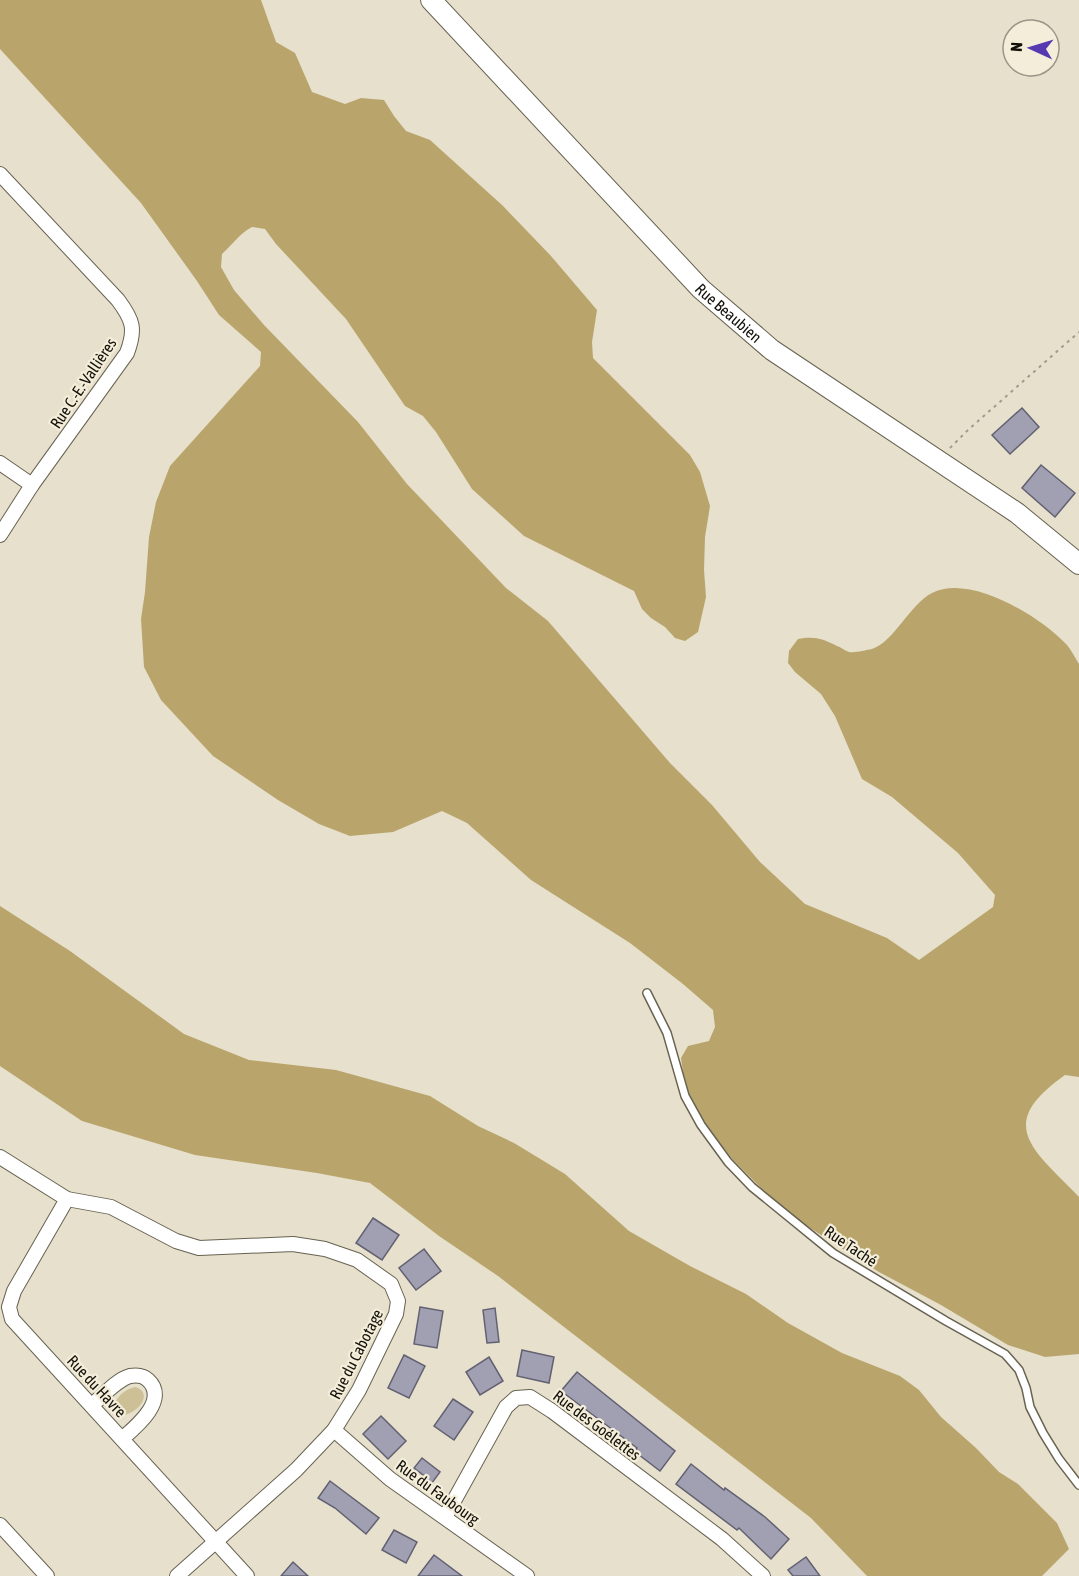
<svg xmlns="http://www.w3.org/2000/svg" width="1079" height="1576" viewBox="0 0 1079 1576" font-family="'Asap Condensed',sans-serif">
  <rect width="100%" height="100%" fill="#e6e0cc"/>
  <path fill="#cdc097" d="M136 1387C157 1395 131 1421 115 1414 111 1401 123 1389 136 1387Z"/>
  <g fill="#b9a56c">
    <path d="M0 0H261L276 42 295 53 312 92 345 104 361 98 384 100 394 116 406 131 430 140 502 205 551 256 597 310 592 342 593 358 690 455 700 472 710 506 705 537 704 570 706 597 698 632 685 641 675 638 665 627 651 618 642 609 634 591 524 536 472 489 436 432 423 416 405 406 346 319 276 244 265 229 252 227C239 234 233 244 222 254L221 267 234 290 264 325 358 422 407 484 506 588 548 621 670 763 712 805 760 862 805 904 887 938 919 960 993 907 995 895 958 853 892 797 862 779 835 716 821 694 795 672 788 663 789 651 798 639C814 636 822 638 837 646 841 647 845 651 849 652 855 653 866 650 872 649 894 642 910 604 932 593 970 573 1041 617 1067 645 1072 651 1075 658 1079 664V1077L1065 1075C994 1125 1033 1149 1079 1197V1354L1045 1357 1008 1345 941 1305 879 1272 796 1219 760 1187 733 1160 694 1110 684 1081 681 1058 688 1046 709 1041 715 1027 713 1010 683 984 630 943 531 880 467 823 442 811 393 832 350 836 319 824 278 800 213 756 161 700 144 667 141 619 145 592 149 537 156 502 170 466 260 366 261 352 219 315 197 281 141 203 0 49Z"/>
    <polygon points="0,906 70,951 184,1034 249,1060 336,1070 430,1096 478,1126 514,1143 565,1174 629,1231 690,1266 746,1294 788,1323 842,1353 900,1376 919,1390 941,1417 976,1448 999,1472 1018,1484 1057,1523 1069,1549 1042,1576 867,1576 811,1518 748,1469 498,1276 439,1236 370,1183 317,1173 195,1155 82,1121 0,1066"/>
  </g>
  <g fill="#a1a0b2" stroke="#626172" stroke-width="1.5">
    <polygon points="1022,408 1039,427 1010,454 992,435"/>
    <polygon points="1041,465 1075,493 1055,517 1022,488"/>
    <polygon points="373,1218 399,1235 382,1260 356,1243"/>
    <polygon points="424,1249 441,1271 416,1290 399,1268"/>
    <polygon points="420,1307 443,1311 437,1348 414,1344"/>
    <polygon points="495,1308 499,1342 487,1343 483,1310"/>
    <polygon points="522,1350 554,1357 549,1383 517,1376"/>
    <polygon points="404,1355 425,1366 409,1398 388,1388"/>
    <polygon points="489,1357 503,1381 480,1395 466,1372"/>
    <polygon points="577,1372 675,1451 660,1471 634,1451 637,1448 561,1391"/>
    <polygon points="453,1399 473,1412 454,1440 434,1426"/>
    <polygon points="381,1416 406,1441 388,1459 363,1434"/>
    <polygon points="422,1458 440,1472 426,1491 418,1485 423,1475 414,1468"/>
    <polygon points="691,1464 724,1490 725,1488 765,1517 789,1539 771,1559 739,1528 737,1530 676,1484"/>
    <polygon points="330,1481 379,1518 366,1534 335,1508 318,1498"/>
    <polygon points="394,1530 417,1542 406,1563 382,1550"/>
    <polygon points="434,1555 462,1576 418,1576"/>
    <polygon points="806,1557 820,1576 793,1576 788,1570"/>
    <polygon points="293,1562 308,1576 281,1576"/>
  </g>
  <g fill="none" stroke-linecap="round" stroke-linejoin="round">
    <defs>
      <polyline id="service" points="647,993 667,1033 685,1096 701,1125 728,1162 752,1187 833,1253 946,1321 1005,1354 1019,1370 1026,1388 1030,1407 1043,1433 1059,1459 1079,1485"/>
      <g id="minor">
        <path d="M0 174 118 300C133 320 136 329 127 353L32 485 0 535"/>
        <polyline points="0,463 32,485"/>
        <polyline points="0,1157 67,1199 111,1207 176,1241 199,1248 293,1244 325,1249 357,1260 391,1284 398,1301 396,1314 359,1390 334,1430 296,1470 177,1576"/>
        <polyline points="67,1199 14,1291 9,1307 12,1319 247,1576"/>
        <path d="M92 1405C103 1396 116 1380 130 1376 136 1375 143 1375 148 1380 169 1399 137 1426 123 1438"/>
        <polyline points="334,1430 390,1479 527,1576"/>
        <polyline points="445,1517 506,1407 516,1398 530,1397 552,1411 722,1539 763,1576"/>
        <polyline points="0,1525 47,1576"/>
      </g>
      <g id="secondary">
        <path id="s1" d="M431 0 701 289 772 350 1017 513 1079 564"/>
      </g>
    </defs>
    <use href="#service" stroke="#676251" stroke-width="10"/>
    <use href="#minor" stroke="#676251" stroke-width="16"/>
    <use href="#secondary" stroke="#676251" stroke-width="22"/>
    <polyline stroke="#a09c8c" stroke-width="2" stroke-dasharray="3 4.5" stroke-linecap="butt" points="950,448 968,430 1079,332"/>
    <use href="#service" stroke="#fff" stroke-width="7"/>
    <use href="#minor" stroke="#fff" stroke-width="14"/>
    <use href="#secondary" stroke="#fff" stroke-width="20"/>
  </g>
  <g text-anchor="middle" stroke-width="4.5" stroke-linejoin="round" paint-order="stroke">
    <g font-size="16" fill="#121009" stroke="#f3edd9">
      <text dy="6" stroke="none"><textPath href="#s1" startOffset="432">Rue Beaubien</textPath></text>
      <text transform="translate(83 383) rotate(-56)" y="6">Rue C.-E.-Vallières</text>
      <text transform="translate(851 1246) rotate(34)" y="6">Rue Taché</text>
      <text transform="translate(356 1354) rotate(-63)" y="6">Rue du Cabotage</text>
      <text transform="translate(97 1386) rotate(47)" y="6">Rue du Havre</text>
      <text transform="translate(597 1425) rotate(37)" y="6">Rue des Goélettes</text>
      <text transform="translate(438 1492) rotate(36)" y="6">Rue du Faubourg</text>
    </g>
  </g>
  <g transform="translate(1031 48) rotate(274)"><circle r="28" fill="#f3edd9" stroke="#999586" stroke-width="1.5"/>
  <path d="M0-4.5L10 22L0 15L-10 22Z" fill="#5639b1"/>
  <text y="-9" font-size="16" font-weight="bold" text-anchor="middle" fill="#121009">N</text>
  </g>
</svg>
